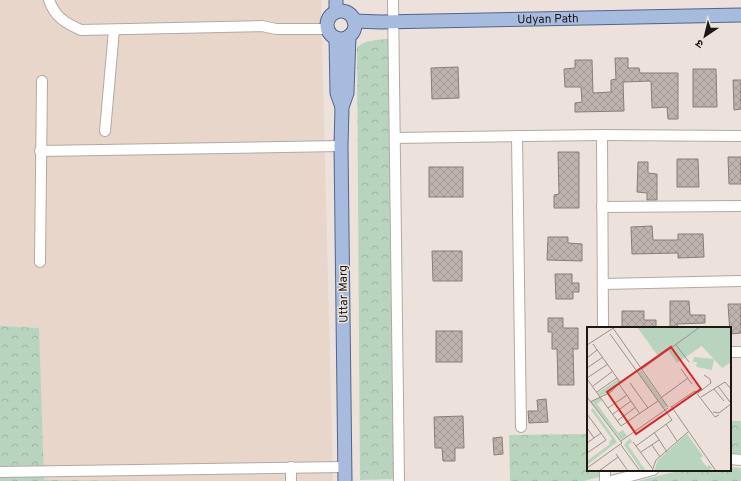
<svg xmlns="http://www.w3.org/2000/svg" width="741" height="481" viewBox="0 0 741 481" font-family="Overpass,'Noto Sans Devanagari',sans-serif">
  <defs>
    <pattern id="park-crowns" width="20" height="18" patternUnits="userSpaceOnUse"><rect width="20" height="18" fill="#b8d4be"/><path d="M2 6a3 3 0 1 1 6 0M12 15a3 3 0 1 1 6 0" fill="none" stroke="#9eb5a3"/></pattern>
    <pattern id="building-cross-hatch" width="8" height="8" patternUnits="userSpaceOnUse"><rect width="8" height="8" fill="#bfb3ae"/><path d="M0 0l8 8M0 8l8-8" fill="none" stroke="#a49995"/></pattern>
  </defs>
  <rect width="100%" height="100%" fill="#ece2db"/>
  <polygon fill="#e8d6cb" points="0,0 321,0 333,481 0,481"/>
  <g fill="url(#park-crowns)">
    <path d="M391 39 396 479 360 480 357 47C367 39 379 40 391 39Z"/>
    <polygon points="0,326 39,328 44,480 154,481 0,481"/>
    <polygon points="730,421 741,421 741,456 730,454"/>
    <polygon points="588,434 588,470 599,470 599,477 584,481 510,481 509,435"/>
    <polygon points="730,467 741,468 741,481 638,481 682,470 730,470"/>
  </g>
  <g fill="url(#building-cross-hatch)" stroke="#887d78">
    <polygon points="615,58 628,58 628,68 639,68 640,73 678,73 678,119 668,119 667,107 652,108 651,81 623,82 624,111 575,112 575,103 582,102 581,87 565,87 564,69 575,68 575,60 592,60 593,93 611,92 611,80 616,79"/>
    <polygon points="458,67 459,98 432,99 431,68"/>
    <polygon points="693,69 716,69 717,107 693,107"/>
    <polygon points="733,80 741,80 741,109 734,110"/>
    <polygon points="558,152 579,152 579,208 554,208 554,195 559,194"/>
    <polygon points="728,157 741,157 741,184 729,184"/>
    <polygon points="677,159 698,159 699,187 677,187"/>
    <polygon points="638,162 648,162 648,173 657,174 657,200 647,200 647,193 637,192"/>
    <rect x="429" y="167" width="34" height="30"/>
    <polygon points="652,226 653,240 678,240 678,234 703,234 704,257 678,258 678,253 632,254 631,227"/>
    <polygon points="548,237 568,237 568,243 582,244 582,261 547,260"/>
    <polygon points="432,251 462,251 462,281 433,281"/>
    <polygon points="555,274 572,274 572,283 579,283 579,292 573,292 573,299 556,299"/>
    <polygon points="670,301 689,301 690,315 705,315 705,323 677,324 678,328 670,328"/>
    <polygon points="728,304 741,304 741,333 730,334"/>
    <polygon points="622,311 644,311 644,320 656,320 656,328 622,328"/>
    <polygon points="548,318 563,318 563,328 578,328 578,349 573,349 574,385 558,385 557,349 552,349 552,332 548,332"/>
    <rect x="436" y="331" width="26" height="31"/>
    <polygon points="546,399 548,422 529,423 528,411 538,411 537,400"/>
    <polygon points="463,416 464,448 455,448 455,461 443,461 442,448 435,448 434,417"/>
    <polygon points="502,437 503,454 494,455 493,438"/>
  </g>
  <g fill="none" stroke-linecap="round" stroke-linejoin="round">
    <defs>
      <g id="minor">
        <path d="M49 0C55 17 65 23 81 30L262 26 276 29H328"/>
        <polyline points="393,0 399,481"/>
        <polyline points="105,131 114,30"/>
        <polyline points="602,135 603,328"/>
        <polyline points="517,136 521,427"/>
        <polyline points="395,138 602,135 741,136"/>
        <polyline points="40,151 341,146"/>
        <polyline points="602,207 741,206"/>
        <polyline points="40,262 42,81"/>
        <polyline points="603,284 741,281"/>
        <polyline points="730,352 741,352"/>
        <polyline points="730,459 741,460"/>
        <polyline points="291,467 291,481"/>
        <polyline points="605,470 605,481"/>
        <polyline points="0,472 345,467"/>
        <polyline points="611,481 653,470"/>
      </g>
      <g id="major">
        <polyline points="336,0 336,12"/>
        <circle cx="341" cy="25" r="14"/>
        <path id="s1" d="M354 21 381 22 741 15"/>
        <polyline points="336,38 337,93 342,107"/>
        <polyline points="345,481 341,146 342,107 347,93 349,36"/>
      </g>
    </defs>
    <use href="#minor" stroke="#b3a9a2" stroke-width="12"/>
    <use href="#major" stroke="#50658a" stroke-width="15"/>
    <use href="#minor" stroke="#fff" stroke-width="10"/>
    <use href="#major" stroke="#a7bbde" stroke-width="13"/>
  </g>
  <g text-anchor="middle" stroke-width="3" stroke-linejoin="round" paint-order="stroke">
    <g font-size="12" fill="#1c1816" stroke="#ece2db">
      <text dy="4" stroke="none"><textPath href="#s1" startOffset="194">Udyan Path</textPath></text>
      <text transform="translate(343 294) rotate(-91)" y="4">Uttar Marg</text>
    </g>
  </g>
  <g transform="translate(587 327)">
    <rect width="144" height="144" fill="#ece2db"/>
    <path d="M50 0H144V35L135 41 115 19 90 36 81 23 71 29ZM53 42 80 79 77 82 50 44ZM31 52 33 55 24 64 13 69 11 66ZM13 70 15 73 10 77 31 106 36 103 40 109 34 113 4 75ZM6 81 30 115 0 138V134L23 117 22 115 25 112 4 83ZM100 107 116 129 113 131 120 140 122 138 125 141 121 144H67L71 133ZM43 111 45 115 41 118 59 144H55L37 118Z" fill="#b8d4be"/>
    <path d="M107 30 127 32 125 43 109 40 110 35H106Z" fill="#b8d4be"/>
    <path fill="none" stroke="#99918c" stroke-width="1" d="M26 1 81 80M23 7 85 93 49 119M6 17 33 55M0 18 28 0M89 18 102 35M0 31 10 23M0 41 16 30M55 42 113 0M94 42 105 57M0 51 21 37M0 52 34 99 71 74M43 56 61 81M32 57 53 87M6 59 26 44M131 59 143 75M127 62 137 74M10 65 30 51M111 66 124 56 123 52 117 48M0 70 35 116 0 141M75 70 101 51M114 70 138 55 144 62M3 75 24 65 33 55 54 41M84 79 129 144M84 80 108 64 128 90 132 88M21 81 40 68M126 85 132 86 144 77M0 87 19 113 0 126M26 87 44 74M30 94 49 80M79 97 90 114M0 101 7 111M67 105 80 125M34 114 81 81M46 115 65 141M0 116 14 106M34 118 53 144M65 118 73 130M54 125 72 113M29 127 41 144M12 144 31 130M65 144 69 133 101 105"/>
    <path fill="#d62828" fill-opacity="0.15" stroke="#d62828" stroke-width="2" d="M84 20 114 62 49 107 20 65Z"/>
    <rect width="144" height="144" fill="none" stroke="#1c1816" stroke-width="2"/>
  </g>
  <g transform="translate(705 36) rotate(215)" stroke="#ece2db" stroke-width="3" paint-order="stroke">
  <path d="M0-3L7 15L0 10L-7 15Z" fill="#1c1816"/>
  <text y="-6" font-size="11" font-weight="bold" text-anchor="middle" fill="#1c1816">उ</text>
  </g>
</svg>
